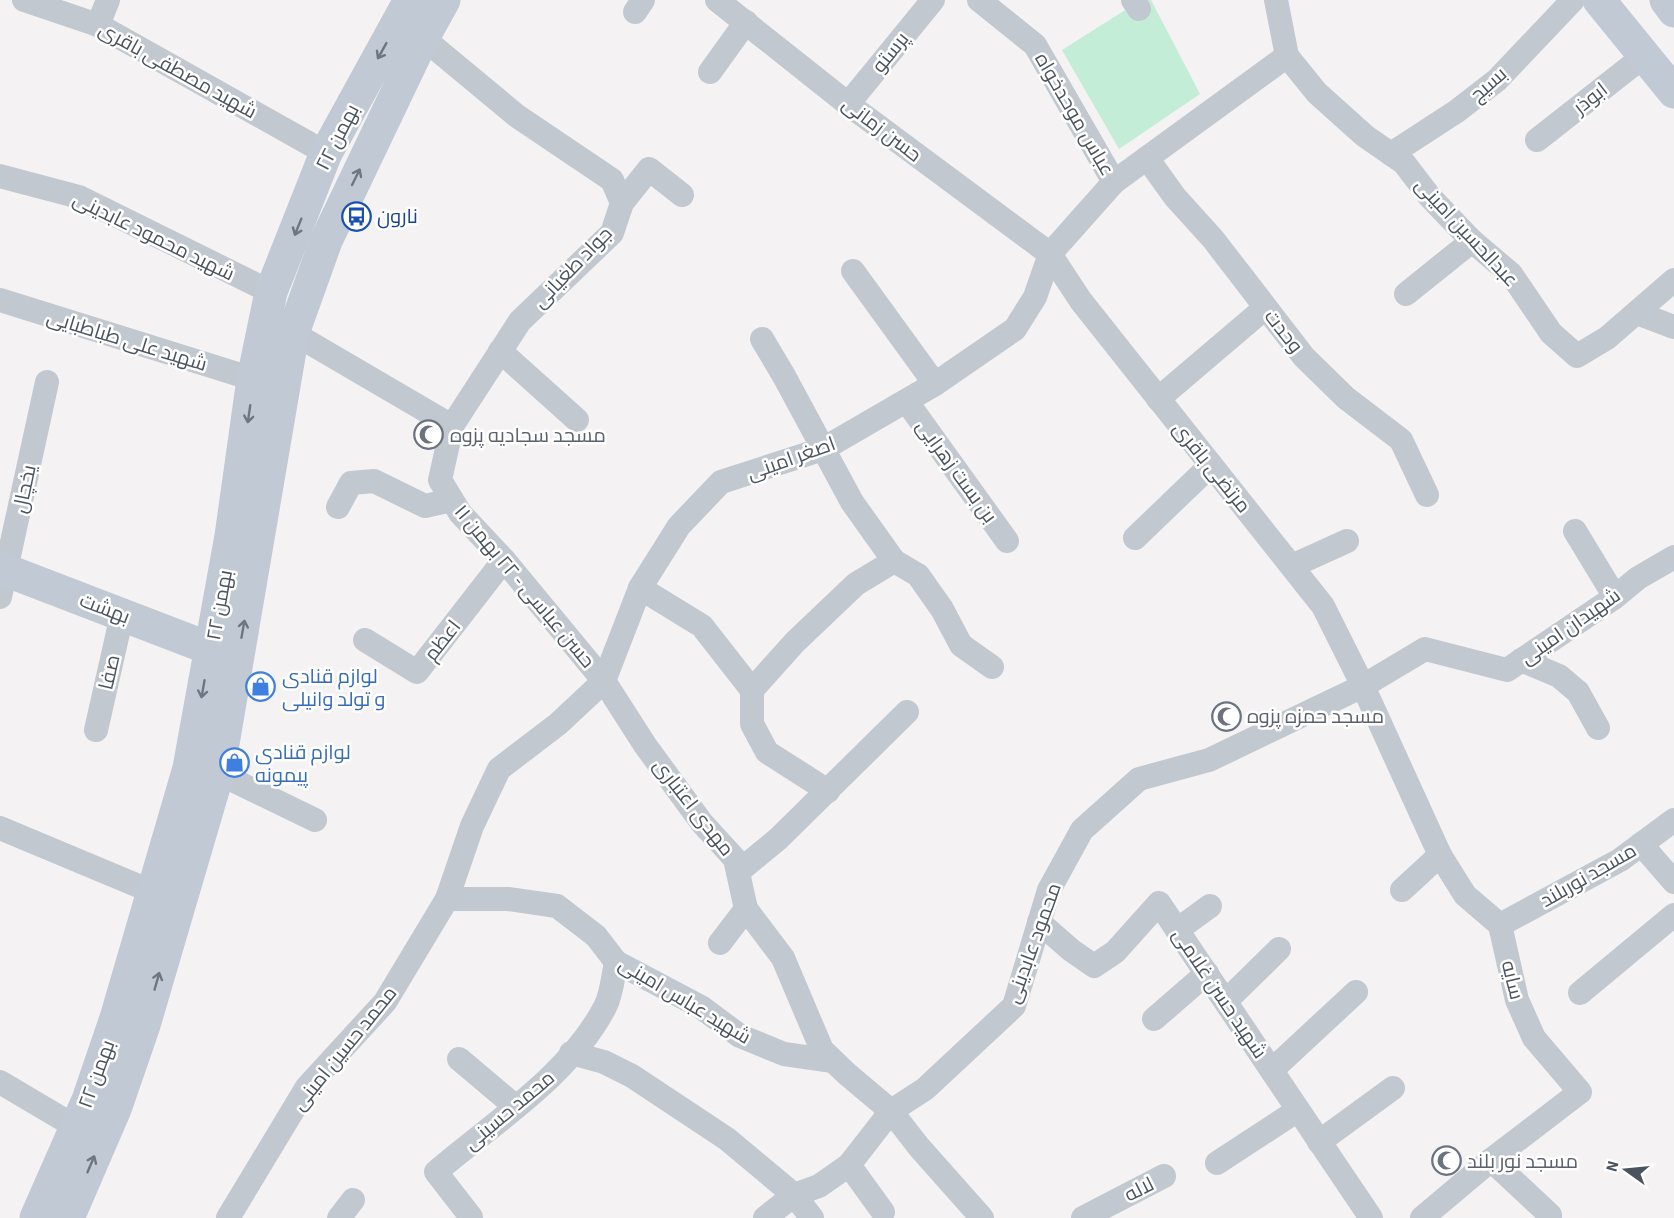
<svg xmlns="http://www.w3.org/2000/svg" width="1674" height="1218" viewBox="0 0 1674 1218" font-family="'Source Sans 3',Cairo,sans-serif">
  <rect width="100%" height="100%" fill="#f4f2f2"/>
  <polygon fill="#c4edd7" points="1141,0 1151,0 1200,94 1119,149 1062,50"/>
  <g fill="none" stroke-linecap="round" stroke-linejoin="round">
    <g stroke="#c1c8cf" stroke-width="24">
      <polyline points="24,0 98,25 326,153"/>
      <polyline points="717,0 848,104 1050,254 1081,301 1323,606 1363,686 1440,855 1465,895 1500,925 1517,1000 1534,1038 1580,1092 1491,1160 1422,1218"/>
      <polyline points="979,0 1035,45 1114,182"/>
      <polyline points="1133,0 1139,9"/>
      <polyline points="1276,0 1287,56 1317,93 1365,136 1404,163 1430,197 1472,241 1511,274 1551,333 1577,356 1607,338 1674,280"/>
      <polyline points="635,12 643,0"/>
      <polyline points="98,25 108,0"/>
      <polyline points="423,38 517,116 612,180 622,203 612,233 520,321 452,426"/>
      <polyline points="710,72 746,22"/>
      <polyline points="848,104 933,0"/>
      <polyline points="1537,140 1644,56"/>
      <polyline points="1391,154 1457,111 1497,80 1573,0"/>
      <polyline points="1147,158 1175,197 1213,239 1304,357 1346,398 1401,440 1427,495"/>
      <polyline points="0,176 79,197 271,292"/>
      <polyline points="622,203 649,169 682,195"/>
      <polyline points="853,271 935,384"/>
      <polyline points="1406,294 1472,241"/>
      <polyline points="0,300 253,379"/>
      <polyline points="1637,313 1674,327"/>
      <polyline points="293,333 452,426 440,480 460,513 504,560 604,681 645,745 702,823 735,859 746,909 783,958 822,1050 847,1074 891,1111 919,1147 982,1218"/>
      <polyline points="762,339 784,376 852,502 894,561 918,575 942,609 961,645 992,667"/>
      <polyline points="500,351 577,420"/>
      <polyline points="1158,399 1265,308"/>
      <polyline points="907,402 1007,541"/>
      <polyline points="338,507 351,483 374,481 425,506 452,500"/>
      <polyline points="1575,531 1615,597"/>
      <polyline points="1135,538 1211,465"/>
      <polyline points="1292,566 1347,541"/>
      <polyline points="640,588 702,626 752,690"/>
      <polyline points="0,597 47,382"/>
      <polyline points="365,640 417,672 504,560"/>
      <polyline points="1521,660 1559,676 1578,692 1598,728"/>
      <polyline points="96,730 122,615"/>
      <polyline points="218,773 315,820"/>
      <polyline points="828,791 767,752 752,724 752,690 795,642 856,584 894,561"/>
      <polyline points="0,828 153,892"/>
      <polyline points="1641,844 1674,882"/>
      <polyline points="738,872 778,839 907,712"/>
      <polyline points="1402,890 1440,855"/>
      <polyline points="447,899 508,899 557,906 596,936 616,962 701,1007 740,1036 784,1054 833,1061"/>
      <polyline points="1039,922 1071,950 1094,966 1115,952 1159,903 1371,1218"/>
      <polyline points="1500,925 1620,860 1674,820"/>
      <polyline points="1177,930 1210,906"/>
      <polyline points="720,943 746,909"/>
      <polyline points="1580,993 1674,915"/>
      <polyline points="1226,1001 1279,949"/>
      <polyline points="1154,1019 1207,973"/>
      <polyline points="571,1053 604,1062 632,1076 727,1139 794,1195 812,1218"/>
      <polyline points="459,1059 516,1107"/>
      <polyline points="1272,1070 1356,992"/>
      <polyline points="0,1082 76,1127"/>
      <polyline points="1319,1142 1393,1088"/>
      <polyline points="1491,1160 1550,1215 1550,1218"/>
      <polyline points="1217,1163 1298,1110"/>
      <polyline points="849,1165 883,1212"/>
      <path d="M471 1217 436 1172C494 1122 569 1076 605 1007 612 994 613 976 616 962"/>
      <polyline points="228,1218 307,1087 385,1002 447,899 472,826 499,769 558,724 604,681 640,588 679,526 721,482 823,449 935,384 1015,329 1035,297 1050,254 1114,182 1287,56"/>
      <polyline points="339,1218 353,1200"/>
      <polyline points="765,1218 794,1195 819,1186 849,1165 891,1111 925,1089 1014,1006 1049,890 1082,830 1139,779 1209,760 1363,686 1425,649 1507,670 1615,597 1638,578 1674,557"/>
      <polyline points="1083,1218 1164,1176"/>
    </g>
    <g stroke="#c1c9d4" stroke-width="33">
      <polyline points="1599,0 1674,92"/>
      <polyline points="1666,0 1674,11"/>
      <polyline points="0,568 211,649"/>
      <polyline points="36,1218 88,1100 116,1018 189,768 231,536 253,379 271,292 326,153 410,0"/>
      <polyline points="68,1218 115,1109 144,1025 218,773 293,333 326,241 423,38 444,0"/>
    </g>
  </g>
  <defs><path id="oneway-shaft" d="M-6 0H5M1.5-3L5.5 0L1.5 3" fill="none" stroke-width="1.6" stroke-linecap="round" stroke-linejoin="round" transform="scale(1.5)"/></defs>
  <g stroke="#6e7781">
    <use href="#oneway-shaft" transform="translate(382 51) rotate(119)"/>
    <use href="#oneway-shaft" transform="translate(356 177) rotate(-64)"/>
    <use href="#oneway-shaft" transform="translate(298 227) rotate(112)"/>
    <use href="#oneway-shaft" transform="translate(249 414) rotate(98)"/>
    <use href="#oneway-shaft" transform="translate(243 629) rotate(-80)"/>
    <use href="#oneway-shaft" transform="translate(203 689) rotate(100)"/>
    <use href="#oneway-shaft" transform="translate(157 981) rotate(-74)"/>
    <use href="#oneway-shaft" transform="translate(91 1164) rotate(-67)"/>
  </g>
  <defs>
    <symbol id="bus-ring" viewBox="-11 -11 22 22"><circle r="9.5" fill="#fff" stroke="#1a4fb4" stroke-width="1.5"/><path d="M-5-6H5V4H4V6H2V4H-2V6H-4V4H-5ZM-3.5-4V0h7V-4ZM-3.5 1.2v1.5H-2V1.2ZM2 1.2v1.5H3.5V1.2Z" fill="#1a4fb4"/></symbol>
    <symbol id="mosque-ring" viewBox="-11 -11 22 22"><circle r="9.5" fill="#fff" stroke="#6b7280" stroke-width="1.5"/><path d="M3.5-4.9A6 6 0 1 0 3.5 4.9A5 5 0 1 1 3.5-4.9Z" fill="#6b7280"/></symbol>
    <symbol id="shop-ring" viewBox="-11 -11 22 22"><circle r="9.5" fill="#fff" stroke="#3f7fe0" stroke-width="1.5"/><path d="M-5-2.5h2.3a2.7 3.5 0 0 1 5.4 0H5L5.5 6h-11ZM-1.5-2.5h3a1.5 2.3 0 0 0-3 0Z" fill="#3f7fe0"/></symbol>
  </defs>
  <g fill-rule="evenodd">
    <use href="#bus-ring" x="340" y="200" width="33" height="33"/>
    <use href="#mosque-ring" x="412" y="418" width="33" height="33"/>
    <use href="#shop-ring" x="244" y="670" width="33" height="33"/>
    <use href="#mosque-ring" x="1210" y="700" width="33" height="33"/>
    <use href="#shop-ring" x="218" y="746" width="33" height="33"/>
    <use href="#mosque-ring" x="1430" y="1144" width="33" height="33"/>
  </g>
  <g text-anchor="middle" stroke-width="5" stroke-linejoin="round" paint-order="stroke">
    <g font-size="20" fill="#4b545e" stroke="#fff">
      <text transform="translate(890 52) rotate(-51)" y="7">پرستو</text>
      <text transform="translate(178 70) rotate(29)" y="7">شهید مصطفی باقری</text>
      <text transform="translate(1488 84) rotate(-41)" y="7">بسیج</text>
      <text transform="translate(1590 98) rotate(-38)" y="7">ابوذر</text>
      <text transform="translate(1075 114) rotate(60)" y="7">عباس موحدخواه</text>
      <text transform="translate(882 129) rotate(37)" y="7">حسن زمانی</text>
      <text transform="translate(337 137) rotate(-63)" y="7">۲۲ بهمن</text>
      <text transform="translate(1467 232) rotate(47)" y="7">عبدالحسین امینی</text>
      <text transform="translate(154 236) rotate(26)" y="7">شهید محمود عابدینی</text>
      <text transform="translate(572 267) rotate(-46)" y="7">جواد طغیانی</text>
      <text transform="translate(1284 331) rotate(52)" y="7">وحدت</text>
      <text transform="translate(127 340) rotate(17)" y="7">شهید علی طباطبایی</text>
      <text transform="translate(791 458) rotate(-20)" y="7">اصغر امینی</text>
      <text transform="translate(1212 467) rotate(51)" y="7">مرتضی باقری</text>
      <text transform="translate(957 471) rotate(54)" y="7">بن بست زهرایی</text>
      <text transform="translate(24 489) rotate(-78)" y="7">یخچال</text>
      <text transform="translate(525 586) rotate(50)" y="7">حسن عباسی - ۲۲ بهمن ۱۱</text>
      <text transform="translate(219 605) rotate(-80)" y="7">۲۲ بهمن</text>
      <text transform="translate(105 608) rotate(21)" y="7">بهشت</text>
      <text transform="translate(1570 626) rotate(-35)" y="7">شهیدان امینی</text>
      <text transform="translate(442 640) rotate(-52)" y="7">اعظم</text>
      <text transform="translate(109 672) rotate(-77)" y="7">صفا</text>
      <text transform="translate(694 807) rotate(52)" y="7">مهدی اعتباری</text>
      <text transform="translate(1588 875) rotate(-30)" y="7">مسجد نوربلند</text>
      <text transform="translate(1033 943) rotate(-70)" y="7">محمود عابدینی</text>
      <text transform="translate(1513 980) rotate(76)" y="7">سایه</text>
      <text transform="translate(1220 993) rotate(56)" y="7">شهید حسن غلامی</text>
      <text transform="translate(685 1000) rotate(31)" y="7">شهید عباس امینی</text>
      <text transform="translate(344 1048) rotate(-51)" y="7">محمد حسین امینی</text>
      <text transform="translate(96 1074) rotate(-70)" y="7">۲۲ بهمن</text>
      <text transform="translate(509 1110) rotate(-40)" y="7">محمد حسینی</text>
      <text transform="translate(1139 1189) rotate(-27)" y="7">لاله</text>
    </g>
    <g font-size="20" fill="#164399" stroke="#fff" text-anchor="start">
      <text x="377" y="223">نارون</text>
    </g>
    <g font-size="20" fill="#5b616d" stroke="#fff" text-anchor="start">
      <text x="450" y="442">مسجد سجادیه پزوه</text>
      <text x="1247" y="723">مسجد حمزه پزوه</text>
      <text x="1467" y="1168">مسجد نور بلند</text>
    </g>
    <g font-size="20" fill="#366cbe" stroke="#fff" text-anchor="start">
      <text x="282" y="683">لوازم قنادی<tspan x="282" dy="23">و تولد وانیلی</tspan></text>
      <text x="255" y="759">لوازم قنادی<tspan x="255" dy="23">پیمونه</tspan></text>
    </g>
  </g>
  <g transform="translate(1626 1170) rotate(285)" stroke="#ffffff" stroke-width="4.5" paint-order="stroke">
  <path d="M0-4.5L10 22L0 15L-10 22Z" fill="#4b545e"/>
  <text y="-9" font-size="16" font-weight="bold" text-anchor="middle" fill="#4b545e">N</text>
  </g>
</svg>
